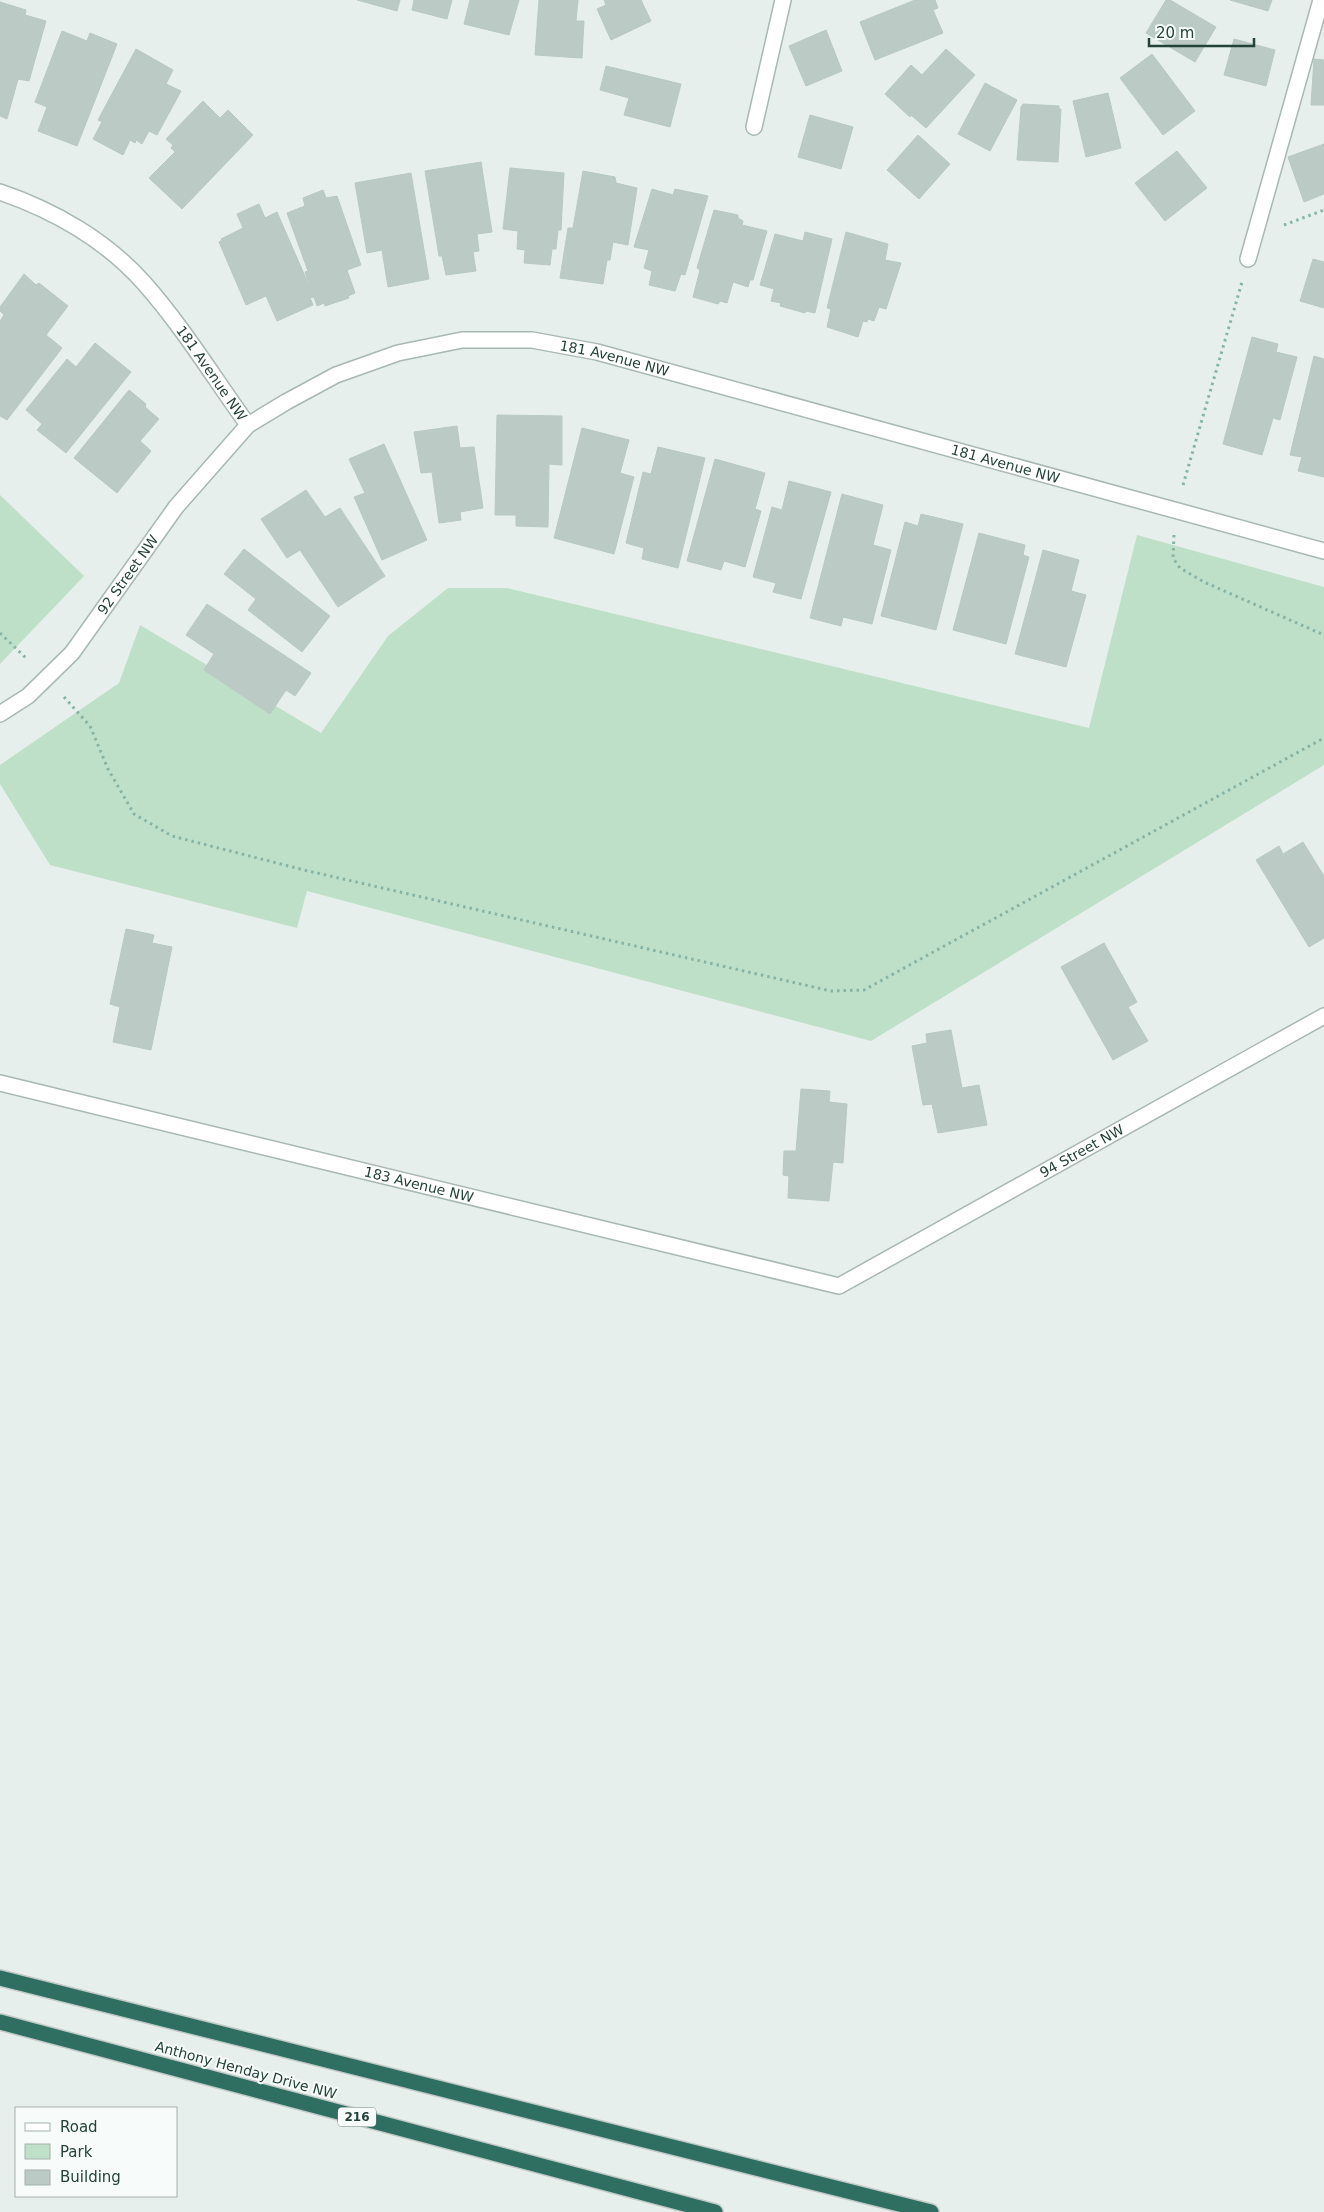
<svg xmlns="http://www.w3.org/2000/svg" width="1324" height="2212" viewBox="0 0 1324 2212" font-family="'DejaVu Sans',sans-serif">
  <rect width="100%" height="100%" fill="#e6efeb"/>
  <g fill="#bfe0c8">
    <polygon points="0,495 84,576 0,664"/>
    <polygon points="1137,535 1324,587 1324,765 871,1041 307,891 297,928 50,865 0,784 0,765 119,683 140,625 321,733 388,636 448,588 507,588 1089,728"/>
  </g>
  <g fill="#bbcac4" stroke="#b8c9c2">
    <polygon points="357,0 400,0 397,11"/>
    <polygon points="414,0 452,0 447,19 412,10"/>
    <polygon points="470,0 519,0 509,35 464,24"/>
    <polygon points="539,0 578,0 576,21 584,21 582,58 535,55"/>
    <polygon points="604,0 641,0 651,21 611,40 597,9 606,5"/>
    <polygon points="915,0 935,0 938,8 933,10 943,33 875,60 860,22"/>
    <polygon points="1166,0 1170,0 1216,27 1195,62 1146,33"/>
    <polygon points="1230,0 1272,0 1268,11"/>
    <polygon points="0,2 26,10 25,15 46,21 29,81 18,79 7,119 0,116"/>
    <polygon points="826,30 842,71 806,86 789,46"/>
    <polygon points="62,31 87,41 90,33 117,44 77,146 38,131 47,107 35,102"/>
    <polygon points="1234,39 1275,50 1266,86 1224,75"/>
    <polygon points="136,49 173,70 166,84 181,91 157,135 149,131 142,144 136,140 135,143 130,140 123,155 93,139 102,122 98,120"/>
    <polygon points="946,49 975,75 926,128 911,115 910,117 885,94 911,65 922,75"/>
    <polygon points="1152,54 1195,111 1163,135 1120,78"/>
    <polygon points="1314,59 1324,60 1324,105 1311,105"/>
    <polygon points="606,66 681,84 670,127 624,115 629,98 600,90"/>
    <polygon points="985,83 1017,100 990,151 958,134"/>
    <polygon points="1108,93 1121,148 1086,157 1073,101"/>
    <polygon points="203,101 220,118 228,110 253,135 182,209 149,178 175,152 171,148 173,145 166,139"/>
    <polygon points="1023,104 1059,106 1059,109 1061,109 1058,162 1017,160 1021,107"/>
    <polygon points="810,115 853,127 841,169 798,157"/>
    <polygon points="918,135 950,164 919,199 887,170"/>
    <polygon points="1324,144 1324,194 1304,202 1288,157"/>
    <polygon points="1177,151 1207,188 1165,221 1135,183"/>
    <polygon points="481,162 492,232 477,234 479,251 473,252 476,271 446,275 442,256 439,256 425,171"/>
    <polygon points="510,168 564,173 561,230 558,230 556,249 552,249 550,265 524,263 525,250 517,249 518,231 503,229"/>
    <polygon points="583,171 615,177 616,183 637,188 628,245 613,242 610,260 607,260 603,284 560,278 568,228 573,228"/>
    <polygon points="411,173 429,279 388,287 382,250 367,253 355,183"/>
    <polygon points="652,189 673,195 675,189 708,196 685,275 681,274 675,291 649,285 652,271 644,268 649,250 634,247"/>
    <polygon points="323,190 326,198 337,196 361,265 347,270 355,293 348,296 349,298 325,306 324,303 317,306 305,272 308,271 287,213 305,206 303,198"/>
    <polygon points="259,204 265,218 277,212 314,297 310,298 313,305 277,321 266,296 246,305 219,242 222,240 221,239 243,228 237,214"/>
    <polygon points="714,210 738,215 738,218 743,221 742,225 767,231 753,280 750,280 748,287 733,282 727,303 720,301 718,304 693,297 700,270 697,268"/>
    <polygon points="805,232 832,239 815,313 806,311 805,313 780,306 781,303 771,301 774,289 760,285 775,234 803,241"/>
    <polygon points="846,232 888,244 885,260 901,263 886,309 879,307 874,321 868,319 867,322 863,321 858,337 827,327 831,309 827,308"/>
    <polygon points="1313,259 1324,262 1324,308 1300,301"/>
    <polygon points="24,274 36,285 39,283 68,306 46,335 62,348 7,420 0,416 0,321 4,315 0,311 0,307"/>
    <polygon points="1252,337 1278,344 1276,352 1297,357 1280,420 1273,418 1262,455 1223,444"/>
    <polygon points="95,343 131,372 66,453 37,430 42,424 26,410 67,359 76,367"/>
    <polygon points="1314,356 1324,359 1324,477 1298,471 1302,457 1290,455"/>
    <polygon points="129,390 146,404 145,407 159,419 140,441 151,451 117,493 74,458"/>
    <polygon points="497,415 562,416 562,465 549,464 548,527 516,526 516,515 495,515"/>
    <polygon points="457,426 460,448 474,447 483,508 460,512 461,520 439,523 432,472 421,473 414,432"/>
    <polygon points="582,428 629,440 620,473 634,477 614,554 554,538"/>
    <polygon points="384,444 427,540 382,560 354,497 365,493 349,459"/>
    <polygon points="658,447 705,458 678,568 642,559 644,548 626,543 643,472 651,474"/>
    <polygon points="715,459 765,473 755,509 761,511 745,567 724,561 721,570 687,561"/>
    <polygon points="789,481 831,492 801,599 773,592 776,583 753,577 772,507 782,510"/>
    <polygon points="306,490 325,517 340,508 385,576 338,607 300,550 287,558 261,519"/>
    <polygon points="842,494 883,505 873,545 891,550 872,624 843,617 841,626 810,618"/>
    <polygon points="921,514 963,524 936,630 881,616 905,522 918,526"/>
    <polygon points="979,533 1025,545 1023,555 1029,557 1006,644 953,630"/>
    <polygon points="244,549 330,616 302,652 248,610 256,599 224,574"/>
    <polygon points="1043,550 1079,560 1071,591 1086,595 1066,667 1015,654"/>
    <polygon points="207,604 311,673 295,696 286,690 270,714 204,670 214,654 186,635"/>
    <polygon points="1303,842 1324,876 1324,938 1309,947 1256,860 1279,846 1283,854"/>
    <polygon points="126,929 154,935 152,943 172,947 151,1050 113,1042 120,1007 110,1004"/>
    <polygon points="1104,943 1137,1002 1128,1007 1148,1041 1113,1060 1061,967"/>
    <polygon points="951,1030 962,1088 979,1085 987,1125 938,1133 932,1104 923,1105 912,1046 927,1043 926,1034"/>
    <polygon points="801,1089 830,1091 829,1102 847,1104 843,1163 833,1162 829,1201 788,1198 789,1176 783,1175 784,1151 796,1151"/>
  </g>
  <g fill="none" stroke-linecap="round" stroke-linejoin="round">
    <defs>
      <g id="minor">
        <polyline points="754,127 783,0"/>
        <path id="s1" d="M0 192C53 210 106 240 144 283 183 327 214 378 248 425"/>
        <polyline points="1248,259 1321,0"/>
        <path id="s2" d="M0 714 28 696 72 653 176 507 248 425 286 402 336 375 398 353 462 340H532L597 352 1324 551"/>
        <path id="s3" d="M0 1083 839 1286 1324 1016"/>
      </g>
      <g id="highway">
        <polyline points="0,1978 931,2212"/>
        <polyline points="0,2022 715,2212"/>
      </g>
    </defs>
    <use href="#minor" stroke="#a8b8b2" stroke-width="18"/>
    <use href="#highway" stroke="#c2cac8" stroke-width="18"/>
    <g stroke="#86b3a5" stroke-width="3" stroke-dasharray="2.5 4" stroke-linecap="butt">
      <polyline points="1284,225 1324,210"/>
      <polyline points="1183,485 1242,282"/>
      <polyline points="1174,535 1173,558 1180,568 1204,582 1324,635"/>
      <polyline points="0,633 28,660"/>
      <polyline points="64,697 90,726 108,769 134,814 172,836 304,870 831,991 864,990 1324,738"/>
    </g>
    <use href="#minor" stroke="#fff" stroke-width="15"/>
    <use href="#highway" stroke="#2f6f62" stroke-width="15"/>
  </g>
  <g text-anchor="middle" stroke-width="4" stroke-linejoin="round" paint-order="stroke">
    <rect fill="#f7fbf9" stroke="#637a73" stroke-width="1" x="338" y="2107.5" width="38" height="19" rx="4"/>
    <g font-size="12" font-weight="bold" fill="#24423a">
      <text x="357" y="2121">216</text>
    </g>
    <g font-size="14" fill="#24423a" stroke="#f7fbf9">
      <text dy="5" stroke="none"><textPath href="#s2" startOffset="770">181 Avenue NW</textPath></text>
      <text dy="5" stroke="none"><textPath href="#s1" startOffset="285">181 Avenue NW</textPath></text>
      <text dy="5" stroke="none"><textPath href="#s2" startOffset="1175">181 Avenue NW</textPath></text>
      <text dy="5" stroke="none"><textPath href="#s2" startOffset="191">92 Street NW</textPath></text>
      <text dy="5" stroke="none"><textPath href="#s3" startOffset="1141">94 Street NW</textPath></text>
      <text dy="5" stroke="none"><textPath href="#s3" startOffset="431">183 Avenue NW</textPath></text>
      <text transform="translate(246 2070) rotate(15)" y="5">Anthony Henday Drive NW</text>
    </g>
  </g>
  <rect x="15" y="2107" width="162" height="90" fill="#f7fbf9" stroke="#a3b1ad"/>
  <rect x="25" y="2123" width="25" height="8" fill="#ffffff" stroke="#a3b1ad"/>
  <text x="60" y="2132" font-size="15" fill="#24423a">Road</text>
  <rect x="25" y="2144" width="25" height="15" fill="#bfe0c8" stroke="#a3b1ad"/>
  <text x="60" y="2157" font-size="15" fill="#24423a">Park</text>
  <rect x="25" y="2170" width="25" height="15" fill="#bbcac4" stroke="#a3b1ad"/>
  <text x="60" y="2182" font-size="15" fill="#24423a">Building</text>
  <path d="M1149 38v8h105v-8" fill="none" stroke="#24423a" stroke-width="2.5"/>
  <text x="1156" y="38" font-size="15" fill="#24423a" stroke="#f7fbf9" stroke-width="4" paint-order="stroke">20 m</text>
</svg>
